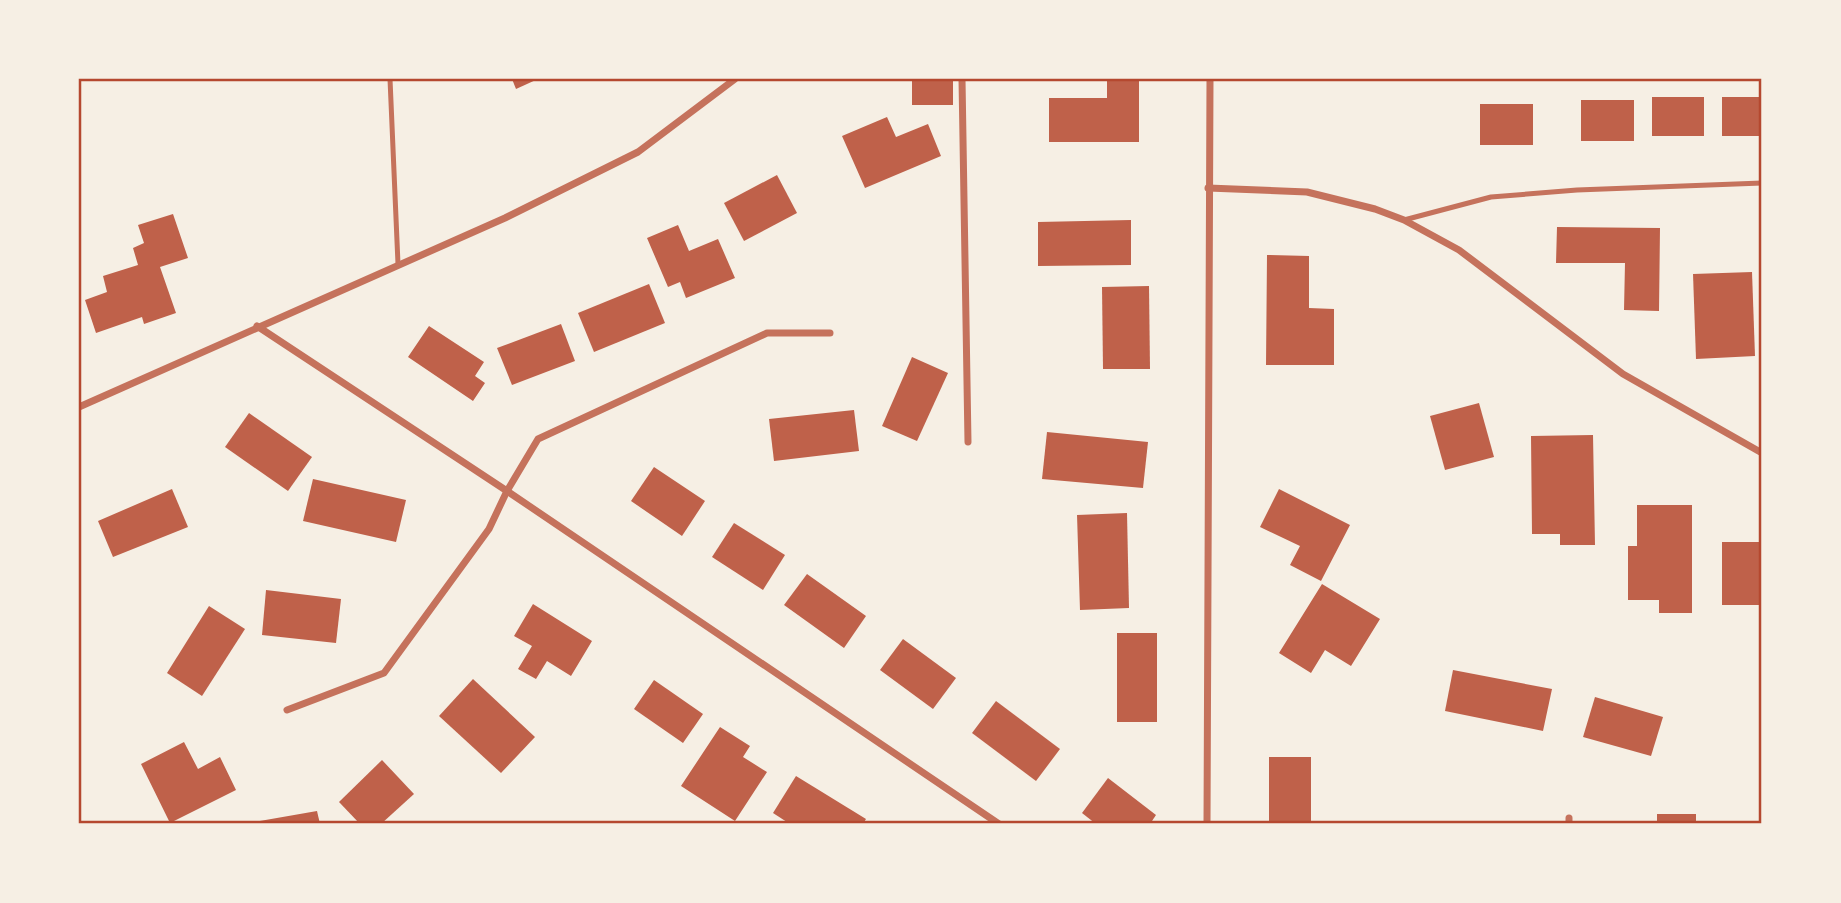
<svg xmlns="http://www.w3.org/2000/svg" width="1841" height="903" viewBox="0 0 1841 903" font-family="Lato,sans-serif">
  <rect width="100%" height="100%" fill="#f6efe4"/>
  <g fill="#bf614a">
    <polygon points="512,79 538,79 516,89"/>
    <rect x="912" y="79" width="41" height="26"/>
    <polygon points="1107,79 1139,79 1139,142 1049,142 1049,98 1107,98"/>
    <rect x="1652" y="97" width="52" height="39"/>
    <rect x="1722" y="97" width="40" height="39"/>
    <rect x="1581" y="100" width="53" height="41"/>
    <rect x="1480" y="104" width="53" height="41"/>
    <polygon points="887,117 896,137 928,124 941,156 865,188 842,136"/>
    <polygon points="777,175 797,213 744,241 724,203"/>
    <polygon points="173,214 188,258 160,267 176,313 144,324 142,317 96,333 85,300 107,292 103,276 138,265 133,248 144,243 138,225"/>
    <polygon points="1131,220 1131,265 1038,266 1038,222"/>
    <polygon points="678,225 689,251 718,239 735,278 686,298 680,282 668,287 647,238"/>
    <polygon points="1557,227 1660,228 1659,311 1624,310 1625,263 1556,263"/>
    <polygon points="1267,255 1309,256 1309,308 1334,309 1334,365 1266,365"/>
    <polygon points="1752,272 1755,356 1696,359 1693,274"/>
    <polygon points="649,284 665,323 594,352 578,313"/>
    <polygon points="1149,286 1150,369 1103,369 1102,287"/>
    <polygon points="561,324 575,361 512,385 497,348"/>
    <polygon points="429,326 484,362 475,376 485,383 473,401 408,357"/>
    <polygon points="912,357 948,373 917,441 882,426"/>
    <polygon points="1479,403 1494,457 1445,470 1430,416"/>
    <polygon points="854,410 859,451 774,461 769,419"/>
    <polygon points="249,413 312,457 288,491 225,447"/>
    <polygon points="1047,432 1148,442 1143,488 1042,479"/>
    <polygon points="1593,435 1595,545 1560,545 1560,534 1532,534 1531,436"/>
    <polygon points="654,467 705,501 682,536 631,501"/>
    <polygon points="313,479 406,500 396,542 303,521"/>
    <polygon points="172,489 188,527 113,557 98,521"/>
    <polygon points="1279,489 1350,525 1321,581 1290,565 1300,546 1260,527"/>
    <polygon points="1637,505 1692,505 1692,613 1659,613 1659,600 1628,600 1628,546 1637,546"/>
    <polygon points="1127,513 1129,608 1080,610 1077,515"/>
    <polygon points="734,523 785,555 763,590 712,557"/>
    <rect x="1722" y="542" width="40" height="63"/>
    <polygon points="807,574 866,616 844,648 784,605"/>
    <polygon points="1322,584 1380,619 1351,666 1325,650 1311,673 1279,653"/>
    <polygon points="266,590 341,599 336,643 262,635"/>
    <polygon points="533,604 592,641 571,676 547,661 536,679 518,669 532,646 514,636"/>
    <polygon points="209,606 245,629 202,696 167,673"/>
    <rect x="1117" y="633" width="40" height="89"/>
    <polygon points="903,639 956,678 933,709 880,670"/>
    <polygon points="1453,670 1552,689 1543,731 1445,711"/>
    <polygon points="473,679 535,737 501,773 439,716"/>
    <polygon points="654,680 703,714 683,743 634,709"/>
    <polygon points="1595,697 1663,717 1651,756 1583,737"/>
    <polygon points="996,701 1060,749 1036,781 972,733"/>
    <polygon points="720,727 750,746 743,757 767,772 735,821 681,786"/>
    <polygon points="184,742 198,769 220,757 236,790 170,823 141,764"/>
    <rect x="1269" y="757" width="42" height="67"/>
    <polygon points="382,760 414,794 381,824 360,824 339,802"/>
    <polygon points="796,776 866,819 863,824 790,824 773,813"/>
    <polygon points="1108,778 1156,815 1150,824 1096,824 1082,813"/>
    <polygon points="317,811 320,824 248,824 248,823"/>
    <rect x="1657" y="814" width="39" height="10"/>
  </g>
  <g fill="none" stroke-linecap="round" stroke-linejoin="round">
    <g stroke="#c5725c" stroke-width="5">
      <polyline points="390,79 398,264"/>
      <polyline points="1404,220 1491,197 1577,190 1762,183"/>
    </g>
    <g stroke="#c5725c" stroke-width="7">
      <polyline points="962,79 968,442"/>
      <polyline points="1208,188 1307,192 1375,209 1404,220 1459,250 1623,374 1762,453"/>
      <polyline points="257,326 507,491 999,824"/>
      <polyline points="79,407 505,218 638,152 735,79"/>
      <polyline points="287,710 384,673 489,529 507,491 538,439 767,333 830,333"/>
      <polyline points="1569,818 1569,824"/>
      <polyline points="1207,824 1210,79"/>
    </g>
  </g>
  <rect width="1841" height="903" fill="none" stroke="#f6efe4" stroke-width="161"/>
  <rect x="80" y="80" width="1680" height="742" fill="none" stroke="#b5482f" stroke-width="2.5"/>
</svg>
